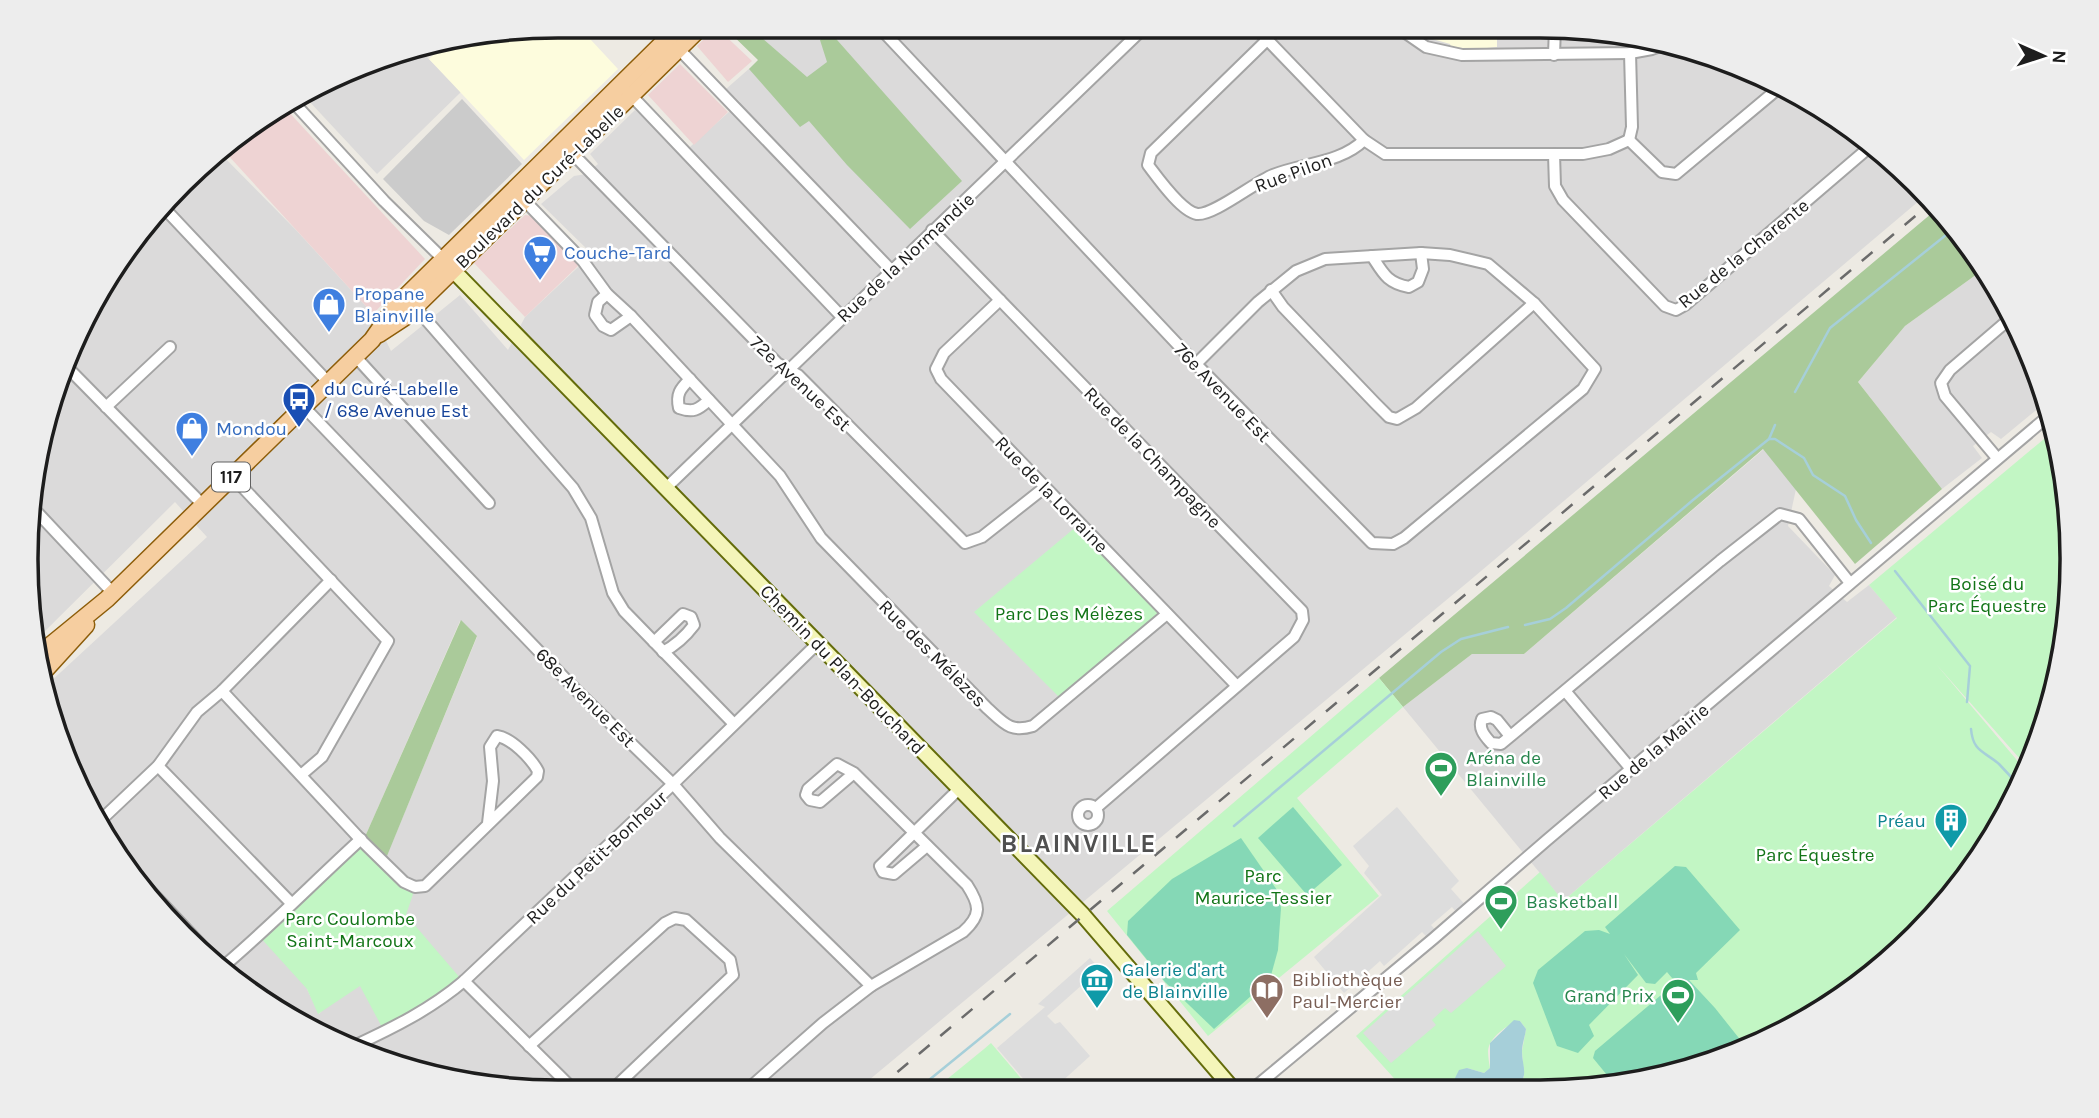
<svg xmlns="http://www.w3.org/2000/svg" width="2099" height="1118" viewBox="0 0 2099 1118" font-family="Karla,sans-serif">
  <rect width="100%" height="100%" fill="#edeae3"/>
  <g fill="#dbdada" fill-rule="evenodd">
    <path d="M723 26 807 27 820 39 837 27H1574L1678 45 1806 97 1891 158 1926 195 1468 582 857 1090 525 1091 421 1073 293 1021 159 911 67 763 48 684 207 537 175 502 38 638 27 594 44 421 116 263 234 137 239 134 220 153 297 231 373 314 391 351 460 295 508 350 525 317 592 254 541 204 574 176 586 174 598 164 590 154 635 110 648 121 681 155 740 102 726 89 759 60ZM460 621 477 637 383 865 406 915 319 1014 307 989 364 839Z"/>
    <polygon points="419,49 461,92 377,174 308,100 302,100 387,55"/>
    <polygon points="1984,269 2018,323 2047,401 2001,439 1991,432 1973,446 1982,458 1942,489 1858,382 1905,326"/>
    <polygon points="1764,449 1796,489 1788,526 1835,575 1829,586 1847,602 1869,585 1897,617 1563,901 1403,707 1472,654 1524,654"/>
  </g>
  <g fill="#eed3d3">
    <polygon points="716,27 752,61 728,82 697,46"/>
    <polygon points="680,64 728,112 694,145 648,95"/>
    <polygon points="286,109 425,259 373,314 226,153 256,125"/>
    <polygon points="525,215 533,216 579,265 525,317 474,263"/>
  </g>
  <g fill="#fdfcdd">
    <polygon points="559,26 578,26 618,69 524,160 429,59 443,45"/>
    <polygon points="1411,27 1497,27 1497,47 1477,49 1451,47 1450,44 1429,38"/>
  </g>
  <polygon fill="#cbcbcb" points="462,99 522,164 449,235 424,221 383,179"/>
  <g fill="#aaca9a">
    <polygon points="723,26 748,26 807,77 827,62 820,40 830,32 962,181 910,229 847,165 809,121 800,127 749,69 758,60"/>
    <polygon points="1938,208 1962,234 1984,269 1905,326 1858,382 1942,489 1855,564 1763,449 1524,654 1472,654 1403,707 1379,678"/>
    <polygon points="461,620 477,636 387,856 364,839"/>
  </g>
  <g fill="#c2f6c4">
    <path d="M2056 429C2061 461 2070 494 2072 525 2075 608 2062 692 2028 768L1936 664 2026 771 2002 825 1917 935 1836 1002 1712 1063 1609 1087 1498 1088 1501 1082 1513 1084 1524 1077 1522 1051 1526 1029 1520 1021C1508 1024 1489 1037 1488 1051 1488 1056 1489 1063 1490 1068L1484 1073 1467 1068 1455 1078V1088H1414L1408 1081 1401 1086 1356 1036 1540 872 1563 901 1897 618 1869 585Z"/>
    <polygon points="1077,526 1163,615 1061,699 974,612"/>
    <polygon points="1379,678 1403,707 1297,798 1379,896 1208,1036 1107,911"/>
    <polygon points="361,840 415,888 406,915 461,979 425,1009 384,1031 360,986 318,1014 307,989 259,936"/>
    <polygon points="991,1043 1030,1089 935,1089 984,1049"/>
  </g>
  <g fill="#85d8b6">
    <polygon points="1293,807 1342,865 1307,895 1258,838"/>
    <polygon points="1241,838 1277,890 1281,908 1278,950 1270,979 1214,1029 1165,982 1127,935 1128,921 1172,879"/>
    <polygon points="1675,866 1686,867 1740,930 1696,973 1698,980 1689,980 1715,1008 1746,1047 1712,1063 1616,1086 1593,1058 1595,1051 1680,979 1672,978 1667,972 1655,984 1646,983 1624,954 1638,975 1589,1025 1594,1036 1578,1053 1557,1046 1533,983 1538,970 1585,931 1599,930 1610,934 1605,927"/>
  </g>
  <g fill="#ddd">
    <polygon points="1397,807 1459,881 1451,889 1467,907 1458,914 1452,907 1431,925 1437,932 1429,939 1422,932 1384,966 1380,961 1344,993 1314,957 1382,895 1364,873 1369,866 1353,846"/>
    <polygon points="1478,931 1506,966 1451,1013 1445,1008 1432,1020 1436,1025 1391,1063 1363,1033"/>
    <polygon points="1090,958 1100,969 1047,1016 1055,1024 1060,1022 1090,1056 1058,1085 1061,1089 1032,1089 997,1048 1045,1007 1038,1004"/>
  </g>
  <path fill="#a6cfd9" d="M1514 1020 1520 1021 1526 1029C1525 1037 1522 1044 1522 1052 1522 1065 1529 1076 1518 1085L1502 1082 1498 1088H1455V1078L1459 1070 1467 1068 1484 1073 1490 1068V1043Z"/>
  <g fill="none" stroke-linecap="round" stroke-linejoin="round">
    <g stroke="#a6cfd9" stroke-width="2.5">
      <polyline points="1795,392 1830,328 1956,227"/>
      <polyline points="1769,439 1775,439 1804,458 1813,475 1845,496 1856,520 1871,543"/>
      <polyline points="1895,571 1970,666 1967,702"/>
      <polyline points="1525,625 1550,619 1566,608 1693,500 1769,439 1775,425"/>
      <path d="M1971 729C1973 752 1984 751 1999 764 2006 771 2013 779 2019 787"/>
      <polyline points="1234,826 1441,652 1461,639 1508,627"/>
      <polyline points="918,1089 1010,1014"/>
    </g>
    <defs>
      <g id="street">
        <polyline points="879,27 1196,364 1372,543 1393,544 1404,538 1583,389 1595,369 1534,303 1488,264 1450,255 1421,253 1325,259 1296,271 1258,302 1196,364"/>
        <polyline points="1255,27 1364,140 1385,154 1583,154 1609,149 1629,140"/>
        <polyline points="1397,27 1426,47 1462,55 1630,53 1652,49 1669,43"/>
        <path d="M1267 40 1151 153 1148 165C1158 178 1181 211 1197 214 1213 216 1255 182 1273 175 1303 163 1341 163 1364 140"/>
        <polyline points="675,45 891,270"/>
        <polyline points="1554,55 1555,27"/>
        <polyline points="628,92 842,317"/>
        <polyline points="295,104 384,201 443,259"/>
        <polyline points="1629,140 1662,172 1676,174 1780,87"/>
        <polyline points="1629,140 1632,127 1630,53"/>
        <polyline points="572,153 777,363 798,375 965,543 982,537 1044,488"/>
        <polyline points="1554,154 1555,186 1563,200 1665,306 1676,310 1685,305 1872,145"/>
        <path d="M524 200 583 261 607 294 631 316 780 476 821 538 987 708C1004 723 1010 733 1033 726L1167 614"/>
        <polyline points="166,210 328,382"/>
        <polyline points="932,230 1302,611 1303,620 1294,637 1096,808"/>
        <path d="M1372 256C1383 273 1387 283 1409 287L1418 282 1423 269 1421 253"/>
        <polyline points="109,279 110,278"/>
        <polyline points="1271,290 1283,307 1375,403 1389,417 1397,419 1416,408 1534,303"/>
        <polyline points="607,294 598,302 595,315 603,326 611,330 631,316"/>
        <polyline points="1000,300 944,353 936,369 941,379 1236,685"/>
        <polyline points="415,307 573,488 591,518 613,593 624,611 734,724"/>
        <polyline points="355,356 489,503"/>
        <polyline points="68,368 203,505"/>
        <path d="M690 379C680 389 676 394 679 408 693 413 698 410 709 400"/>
        <polyline points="303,406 578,692 673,784 720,838 871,986"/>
        <polyline points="106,407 170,347"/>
        <polyline points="1997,458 1945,396 1941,383 1950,370 2013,316"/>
        <polyline points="232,476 388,641 322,757 301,775"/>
        <polyline points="666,488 1145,27"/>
        <polyline points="36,511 113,593"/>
        <path d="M654 642 683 614 691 617 694 625C685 637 676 645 663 652"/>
        <path d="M222 691 361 840 404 882 415 887 425 886 537 777 538 771C531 758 511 738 497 736L490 747 493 781 488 823"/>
        <polyline points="1566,692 1631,769"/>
        <path d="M1510 736 1497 720 1491 717 1482 719C1478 729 1485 736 1491 743L1501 744 1720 561 1780 514 1799 519 1850 583"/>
        <polyline points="158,766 291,903"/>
        <circle cx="1088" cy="815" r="10"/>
        <polyline points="102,819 158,766 197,712 222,691 331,580"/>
        <polyline points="927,846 894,874 883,872 880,866 960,788"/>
        <polyline points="140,880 205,949"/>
        <path d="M225 965C272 925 315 881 361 839"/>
        <polyline points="464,981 574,1090"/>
        <path d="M354 1046C393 1028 431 1009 464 981L673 784 818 643"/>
        <polyline points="529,1046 665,923 675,918 686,920 730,960 733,975 612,1090"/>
        <polyline points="1254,1088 1433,939 1547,840 2052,413"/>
        <path d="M747 1090 823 1023 871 986 963 932C982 915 980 905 967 885L854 773 837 764 808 789 806 795 810 800 820 802 854 773"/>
      </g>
      <polyline id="secondary" points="446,263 1083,915 1232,1088"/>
      <g id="primary">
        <polyline points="379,334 405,317 702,26"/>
        <polyline points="41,653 107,599 372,340 395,307 680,26"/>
        <polyline points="45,670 86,625"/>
      </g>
    </defs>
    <use href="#street" stroke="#a4a4a4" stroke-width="14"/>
    <use href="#secondary" stroke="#646c0b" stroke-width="18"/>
    <use href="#primary" stroke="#8d5d09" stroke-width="19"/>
    <use href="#street" stroke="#fff" stroke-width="10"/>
    <use href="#secondary" stroke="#f4f5b9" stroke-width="14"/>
    <use href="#primary" stroke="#f6cea0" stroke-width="16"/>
    <polyline stroke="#6b6b6b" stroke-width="2.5" stroke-dasharray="14 14" stroke-linecap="butt" points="876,1090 1932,202"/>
  </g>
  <defs>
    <symbol id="supermarket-pin" viewBox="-11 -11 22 30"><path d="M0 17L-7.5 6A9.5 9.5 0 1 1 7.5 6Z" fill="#3f7fe0" stroke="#fff"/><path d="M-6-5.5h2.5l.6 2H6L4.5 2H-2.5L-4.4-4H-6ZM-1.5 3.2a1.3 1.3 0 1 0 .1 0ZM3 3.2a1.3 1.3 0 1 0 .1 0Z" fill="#fff"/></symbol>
    <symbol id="shop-pin" viewBox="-11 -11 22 30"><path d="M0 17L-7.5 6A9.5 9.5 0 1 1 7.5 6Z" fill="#3f7fe0" stroke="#fff"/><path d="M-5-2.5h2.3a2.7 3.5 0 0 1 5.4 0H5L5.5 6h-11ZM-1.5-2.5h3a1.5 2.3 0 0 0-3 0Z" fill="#fff"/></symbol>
    <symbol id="bus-pin" viewBox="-11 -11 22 30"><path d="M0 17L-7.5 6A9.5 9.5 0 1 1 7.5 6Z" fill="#1a4fb4" stroke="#fff"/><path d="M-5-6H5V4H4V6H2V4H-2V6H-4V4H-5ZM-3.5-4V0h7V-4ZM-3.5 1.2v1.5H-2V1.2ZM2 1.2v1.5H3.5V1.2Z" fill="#fff"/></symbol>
    <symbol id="stadium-pin" viewBox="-11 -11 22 30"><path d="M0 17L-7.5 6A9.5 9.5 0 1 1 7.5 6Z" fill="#2e9e5b" stroke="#fff"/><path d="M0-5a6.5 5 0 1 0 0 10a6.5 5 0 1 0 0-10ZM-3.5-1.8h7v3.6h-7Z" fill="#fff"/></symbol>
    <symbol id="building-pin" viewBox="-11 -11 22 30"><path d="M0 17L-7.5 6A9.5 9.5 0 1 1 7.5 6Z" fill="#0f9aa8" stroke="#fff"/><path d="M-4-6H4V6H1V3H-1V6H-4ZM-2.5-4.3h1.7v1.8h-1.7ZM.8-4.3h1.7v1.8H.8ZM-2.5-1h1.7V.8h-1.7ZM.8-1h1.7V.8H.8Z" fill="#fff"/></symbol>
    <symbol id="museum-pin" viewBox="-11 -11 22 30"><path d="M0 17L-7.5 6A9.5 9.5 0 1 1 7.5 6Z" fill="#0f9aa8" stroke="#fff"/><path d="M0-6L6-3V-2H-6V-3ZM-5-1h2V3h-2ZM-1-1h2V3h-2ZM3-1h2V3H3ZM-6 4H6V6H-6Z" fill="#fff"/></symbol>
    <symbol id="library-pin" viewBox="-11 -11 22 30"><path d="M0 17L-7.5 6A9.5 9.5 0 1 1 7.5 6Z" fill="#8d6e63" stroke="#fff"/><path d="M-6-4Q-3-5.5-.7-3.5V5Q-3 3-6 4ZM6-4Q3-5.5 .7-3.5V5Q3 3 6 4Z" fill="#fff"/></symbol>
  </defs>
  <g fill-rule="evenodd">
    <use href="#supermarket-pin" x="521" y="233" width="38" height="52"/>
    <use href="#shop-pin" x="310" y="285" width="38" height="52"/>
    <use href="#bus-pin" x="280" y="380" width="38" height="52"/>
    <use href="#shop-pin" x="173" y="409" width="38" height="52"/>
    <use href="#stadium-pin" x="1422" y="749" width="38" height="52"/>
    <use href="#building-pin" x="1932" y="801" width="38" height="52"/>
    <use href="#stadium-pin" x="1482" y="882" width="38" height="52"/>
    <use href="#museum-pin" x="1078" y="961" width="38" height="52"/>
    <use href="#library-pin" x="1248" y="971" width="38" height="52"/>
    <use href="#stadium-pin" x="1659" y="976" width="38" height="52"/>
  </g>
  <g text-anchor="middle" stroke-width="5" stroke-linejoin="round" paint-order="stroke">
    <rect fill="#fff" stroke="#616161" stroke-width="2" x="212" y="462.5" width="38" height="29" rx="5"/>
    <g font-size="18" font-weight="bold" fill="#1d1d1d">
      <text x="231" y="483">117</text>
    </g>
    <g font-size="19" fill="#1d1d1d" stroke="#fff">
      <text transform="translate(1293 172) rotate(-20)" y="7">Rue Pilon</text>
      <text transform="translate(539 186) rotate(-44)" y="7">Boulevard du Curé-Labelle</text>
      <text transform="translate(1743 253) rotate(-39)" y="7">Rue de la Charente</text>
      <text transform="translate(905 257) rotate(-43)" y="7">Rue de la Normandie</text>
      <text transform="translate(801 383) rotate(43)" y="7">72e Avenue Est</text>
      <text transform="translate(1223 392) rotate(46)" y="7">76e Avenue Est</text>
      <text transform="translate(1153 457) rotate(46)" y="7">Rue de la Champagne</text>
      <text transform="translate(1052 494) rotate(46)" y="7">Rue de la Lorraine</text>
      <text transform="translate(933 653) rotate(45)" y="7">Rue des Mélèzes</text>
      <text transform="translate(843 669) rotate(46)" y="7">Chemin du Plan-Bouchard</text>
      <text transform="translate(586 697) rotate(45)" y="7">68e Avenue Est</text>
      <text transform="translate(1653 751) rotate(-40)" y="7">Rue de la Mairie</text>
      <text transform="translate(596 857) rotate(-43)" y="7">Rue du Petit-Bonheur</text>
    </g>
    <g font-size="19" fill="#366cbe" stroke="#fff" text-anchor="start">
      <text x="564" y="259">Couche-Tard</text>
      <text x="354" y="300">Propane<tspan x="354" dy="22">Blainville</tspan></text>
      <text x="216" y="435">Mondou</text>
    </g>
    <g font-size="19" fill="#164399" stroke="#fff" text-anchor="start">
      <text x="324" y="395">du Curé-Labelle<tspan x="324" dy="22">/ 68e Avenue Est</tspan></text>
    </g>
    <g font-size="19" fill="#127417" stroke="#fff">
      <text x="1987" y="590">Boisé du<tspan x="1987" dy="22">Parc Équestre</tspan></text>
      <text x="1069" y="620">Parc Des Mélèzes</text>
      <text x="1815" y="861">Parc Équestre</text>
      <text x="1263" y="882">Parc<tspan x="1263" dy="22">Maurice-Tessier</tspan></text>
      <text x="350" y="925">Parc Coulombe<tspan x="350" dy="22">Saint-Marcoux</tspan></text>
    </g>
    <g font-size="19" fill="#27864d" stroke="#fff" text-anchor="start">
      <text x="1466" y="764">Aréna de<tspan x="1466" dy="22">Blainville</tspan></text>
      <text x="1526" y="908">Basketball</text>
      <text x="1654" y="1002" text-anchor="end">Grand Prix</text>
    </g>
    <g font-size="19" fill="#0d838f" stroke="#fff" text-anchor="end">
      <text x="1926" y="827">Préau</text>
      <text x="1122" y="976" text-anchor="start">Galerie d'art<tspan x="1122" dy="22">de Blainville</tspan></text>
    </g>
    <g font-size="19" fill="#785e54" stroke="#fff" text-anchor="start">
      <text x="1292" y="986">Bibliothèque<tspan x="1292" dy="22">Paul-Mercier</tspan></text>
    </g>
    <g font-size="26" font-weight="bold" letter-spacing="2" fill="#505050" stroke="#fff">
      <text x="1079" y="852">BLAINVILLE</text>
    </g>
  </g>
  <path d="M0 0H2099V1118H0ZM558 38H1540A520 520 0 0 1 2060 558V560A520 520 0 0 1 1540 1080H558A520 520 0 0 1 38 560V558A520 520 0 0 1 558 38Z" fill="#ededed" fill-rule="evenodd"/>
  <path fill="none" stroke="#1d1d1d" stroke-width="3.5" d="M558 38H1540A520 520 0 0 1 2060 558V560A520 520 0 0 1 1540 1080H558A520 520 0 0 1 38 560V558A520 520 0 0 1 558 38Z"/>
  <g transform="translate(2043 56) rotate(93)" stroke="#ffffff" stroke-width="5" paint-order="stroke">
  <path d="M0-5L12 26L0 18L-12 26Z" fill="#1d1d1d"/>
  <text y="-10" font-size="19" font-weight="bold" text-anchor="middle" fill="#1d1d1d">N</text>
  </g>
</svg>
